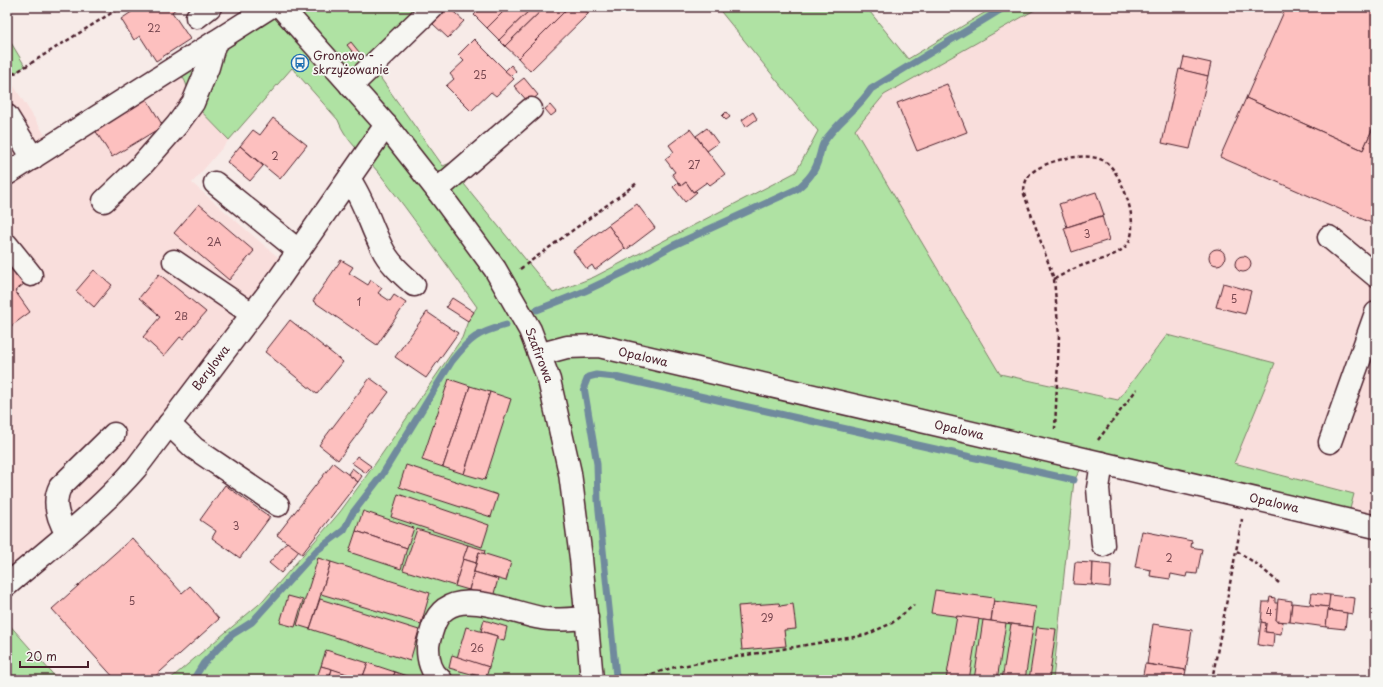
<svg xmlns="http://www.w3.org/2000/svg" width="1383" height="687" viewBox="0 0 1383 687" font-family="'Playpen Sans',sans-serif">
  <rect width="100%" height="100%" fill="#f7ebe8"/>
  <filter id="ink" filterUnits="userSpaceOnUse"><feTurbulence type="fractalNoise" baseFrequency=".025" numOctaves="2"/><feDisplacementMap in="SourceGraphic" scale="8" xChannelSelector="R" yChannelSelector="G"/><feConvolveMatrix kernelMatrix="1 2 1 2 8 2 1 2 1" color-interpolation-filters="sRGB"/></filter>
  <g filter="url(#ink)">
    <g fill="#f9dedc">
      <polygon points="1040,7 1376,7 1376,527 1347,520 1354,494 1234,463 1274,364 1167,335 1118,400 1000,374 854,130 884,95"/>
      <polygon points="176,67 185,81 193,103 229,140 192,183 279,258 289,264 169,424 7,585 7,86 12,83 52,146"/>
    </g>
    <g fill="#afe2a3" stroke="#7c8067">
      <path d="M243 7H433L372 66 443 166 458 160 469 174 464 184 553 293 594 277 796 172 818 131 717 7H866L908 59 994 7H1040L884 95 855 130 1000 374 1118 400 1167 335 1275 363 1234 463 1354 494 1347 520 1087 460 1074 480 1053 680H169L264 600 340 512 375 464 462 338 468 321 477 307C445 262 413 217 379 173 364 155 346 142 338 120L292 68 229 140 193 103 185 81 176 67 252 18Z"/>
      <polygon points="7,36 25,66 9,77 12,83 7,86"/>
      <polygon points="7,622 58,680 7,680"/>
    </g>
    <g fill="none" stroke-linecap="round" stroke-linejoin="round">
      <g stroke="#708a9d" stroke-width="7">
        <path d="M537 310 585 291 629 270 672 246 797 189C808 180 816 171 819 157 821 152 821 146 824 142 837 122 858 109 871 89L1005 7"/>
        <polyline points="616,676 598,501 597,464 584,387 588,377 596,375 615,377 1074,480"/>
        <path d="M193 680 203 664 220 646 233 634 252 622 316 551 344 530 352 514 382 475 452 361C471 337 477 333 506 325"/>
      </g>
    </g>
    <g fill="#fdc0bf" stroke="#4a1f2b">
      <polygon points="139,7 178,7 172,12 190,39 156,61 140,36 134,40 121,19"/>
      <polygon points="448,7 464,21 448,38 433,24"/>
      <polygon points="482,7 508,7 487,28 474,15"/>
      <polygon points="508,7 533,7 499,40 487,28"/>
      <polygon points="533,7 545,7 505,46 499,40"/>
      <polygon points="545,7 569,7 518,58 505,46"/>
      <polygon points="569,7 582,7 589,13 530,71 518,58"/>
      <polygon points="582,7 595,7 589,13"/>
      <polygon points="1286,7 1376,7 1376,121 1363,150 1246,98"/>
      <polygon points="474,39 514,79 496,96 491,92 471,111 446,86 454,79 450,74 464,61 458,55"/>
      <polygon points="351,42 359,52 355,55 347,45"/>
      <polygon points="1184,57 1211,63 1208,76 1181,70"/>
      <polygon points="511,65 516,71 511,76 505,71"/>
      <polygon points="1179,69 1208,76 1190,149 1162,143"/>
      <polygon points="524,78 538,95 529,103 514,86"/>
      <polygon points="947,84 967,132 917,151 897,103"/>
      <polygon points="146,98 163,126 112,157 95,130"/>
      <polygon points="1246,98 1363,150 1376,121 1376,225 1220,157"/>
      <polygon points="550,105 556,112 551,116 545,109"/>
      <polygon points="726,112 730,117 726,120 722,116"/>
      <polygon points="753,112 757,119 746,127 742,120"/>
      <polygon points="273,118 307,145 280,179 240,146 253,130 260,135"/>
      <polygon points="707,128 718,143 707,151 696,136"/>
      <polygon points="690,129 725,174 710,185 707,182 693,192 686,182 681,186 672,174 675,172 665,159 674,152 669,145"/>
      <polygon points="240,146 263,166 250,181 227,162"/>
      <polygon points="678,182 681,186 686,182 693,192 696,191 697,192 685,202 673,187"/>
      <polygon points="1096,192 1104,215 1067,227 1059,204"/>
      <polygon points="199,204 254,251 229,280 174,233"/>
      <polygon points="637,204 655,228 626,250 608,225"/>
      <polygon points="1102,216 1109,240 1072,252 1064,228"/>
      <polygon points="608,225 625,248 595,270 592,265 587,269 573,251"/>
      <circle cx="1217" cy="257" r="8"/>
      <circle cx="1243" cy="264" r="8"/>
      <polygon points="341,260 353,267 349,273 368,285 371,280 382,288 378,293 390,301 394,295 406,303 377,345 313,301"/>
      <polygon points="7,261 24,284 15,291 30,312 7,329"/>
      <polygon points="94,270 112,285 94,307 76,291"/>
      <polygon points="159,274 206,312 183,339 180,337 164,356 143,337 160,317 157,315 158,314 139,298"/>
      <polygon points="1223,283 1251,291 1245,314 1216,307"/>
      <polygon points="452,298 474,312 468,321 446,307"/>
      <polygon points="427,312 458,333 426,378 395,357"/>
      <polygon points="290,320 343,362 317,394 265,352"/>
      <polygon points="370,378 389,392 338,460 319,445"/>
      <polygon points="449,379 470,386 443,467 422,460"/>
      <polygon points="470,386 490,392 464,474 443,467"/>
      <polygon points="490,392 511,399 485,480 464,474"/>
      <polygon points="357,456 371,466 366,473 352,463"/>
      <polygon points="333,463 358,482 302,554 277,535"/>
      <polygon points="406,465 498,495 491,517 399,487"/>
      <polygon points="352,468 362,476 358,482 348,474"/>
      <polygon points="225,485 270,517 240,558 212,538 216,531 200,520"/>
      <polygon points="398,494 489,525 482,547 391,517"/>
      <polygon points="363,511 414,528 407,548 356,531"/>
      <polygon points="417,529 468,545 455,586 403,570"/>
      <polygon points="356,531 407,548 401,569 349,552"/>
      <polygon points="1142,531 1192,541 1191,547 1202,549 1197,574 1187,573 1186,577 1171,574 1170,579 1150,576 1151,570 1135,567"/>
      <polygon points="132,538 182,593 190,586 219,619 151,680 116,680 52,609"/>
      <polygon points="287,542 299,551 281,573 269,563"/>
      <polygon points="468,545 485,550 484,554 479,552 476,563 463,559"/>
      <polygon points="479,552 511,562 506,581 474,572"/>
      <polygon points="318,558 331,562 310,629 297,625"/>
      <polygon points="463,559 476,563 469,590 455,586"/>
      <polygon points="331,562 430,593 421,624 321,594"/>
      <polygon points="1075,562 1093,563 1092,585 1073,584"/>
      <polygon points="1093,563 1111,565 1110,587 1092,585"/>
      <polygon points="474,572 498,579 493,597 469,590"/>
      <polygon points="935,590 994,598 991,621 931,613"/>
      <polygon points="1312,593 1330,595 1329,607 1310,605"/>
      <polygon points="1330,595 1355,598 1353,614 1328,610"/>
      <polygon points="288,596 303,600 295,627 280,623"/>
      <polygon points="1270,597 1275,598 1275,603 1278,603 1276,621 1283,622 1281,634 1265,632 1266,623 1261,622 1263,602 1269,602"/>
      <polygon points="320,599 419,630 410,661 310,629"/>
      <polygon points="1278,599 1292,601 1290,622 1276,621"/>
      <polygon points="994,601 1036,607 1033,627 991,621"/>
      <polygon points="779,603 780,606 793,604 796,629 784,630 786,646 742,650 738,606"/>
      <polygon points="1292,603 1329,607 1326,627 1290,622"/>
      <polygon points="1328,610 1347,613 1345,629 1326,627"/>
      <polygon points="957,616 979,619 969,680 946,680"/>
      <polygon points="484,620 507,627 504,641 497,639 497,636 481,631"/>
      <polygon points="983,620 1006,623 997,680 974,680"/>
      <polygon points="1261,622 1266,623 1265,632 1274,633 1273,647 1258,645"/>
      <polygon points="1011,624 1033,627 1025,680 1002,680"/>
      <polygon points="1153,624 1192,630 1186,670 1147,664"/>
      <polygon points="466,627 497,636 489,667 457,658"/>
      <polygon points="1037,627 1056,629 1049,680 1029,680"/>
      <polygon points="326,650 368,663 362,679 321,666"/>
      <polygon points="452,655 489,667 486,678 449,668"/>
      <polygon points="368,663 395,672 392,680 362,679"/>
      <polygon points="1145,664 1186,670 1184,680 1142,680"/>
      <polygon points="321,666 332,669 329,680 316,680"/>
      <polygon points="332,669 344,673 342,680 329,680"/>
      <polygon points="395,672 418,680 392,680"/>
      <polygon points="344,673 355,677 354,680 342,680"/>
    </g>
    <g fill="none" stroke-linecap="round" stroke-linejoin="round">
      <defs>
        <g id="minor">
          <polyline points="281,7 386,125 437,190 495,269 530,330 549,380 570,473 581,558 592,680"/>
          <polyline points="197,17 210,7"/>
          <polyline points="351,86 433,7"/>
          <polyline points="7,116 33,158"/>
          <polyline points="7,174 270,7"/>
          <path d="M349 179C364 200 370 225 382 248 389 263 402 274 414 285"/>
          <polyline points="215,183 299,251"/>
          <polyline points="437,190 531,109"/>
          <polyline points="104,201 142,165 177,125 193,103 208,67 215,42"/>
          <polyline points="1329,237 1376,276"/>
          <polyline points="7,245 31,275"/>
          <polyline points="174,261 252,314"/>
          <polyline points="541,354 567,347 599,346 1376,527"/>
          <polyline points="169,424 194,448 278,505"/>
          <polyline points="1330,442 1376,313"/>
          <polyline points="1102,463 1098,488 1103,545"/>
          <path d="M67 534C58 519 52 503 60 487L114 434"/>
          <path d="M7 585C51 547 98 512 136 468L279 279 386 125"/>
          <path d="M441 680C431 673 428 659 428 648 428 641 431 634 433 627 448 581 510 613 541 618 557 621 572 619 587 618"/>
        </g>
      </defs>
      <use href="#minor" stroke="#4a1f2b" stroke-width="25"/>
      <g stroke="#4a1f2b" stroke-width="2.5" stroke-dasharray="4 3" stroke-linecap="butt">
        <polyline points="7,78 121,7"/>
        <polyline points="520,269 637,183"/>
        <path d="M1054 279C1063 275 1072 269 1081 266 1096 260 1114 258 1126 246 1142 230 1123 175 1107 163 1090 149 1045 160 1030 174 1025 180 1024 187 1024 194L1054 279 1059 336 1055 429"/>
        <polyline points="1098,440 1137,389"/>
        <polyline points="1237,551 1258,565 1279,583"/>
        <polyline points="632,680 675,667 866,635 892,623 914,605"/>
        <polyline points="1212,680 1242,519"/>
      </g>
      <use href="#minor" stroke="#f6f6f2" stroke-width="22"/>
    </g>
  </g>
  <defs>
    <symbol id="bus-ring" viewBox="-11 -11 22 22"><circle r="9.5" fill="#f6f6f2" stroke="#1f6fb2" stroke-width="1.5"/><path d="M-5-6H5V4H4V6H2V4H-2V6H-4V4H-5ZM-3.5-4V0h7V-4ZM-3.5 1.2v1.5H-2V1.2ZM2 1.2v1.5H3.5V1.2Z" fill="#1f6fb2"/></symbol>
  </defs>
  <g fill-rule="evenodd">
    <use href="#bus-ring" x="290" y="53" width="20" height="20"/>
  </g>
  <g text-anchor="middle" stroke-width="3.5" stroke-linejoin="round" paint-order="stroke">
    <g font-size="10" fill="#774750">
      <text x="154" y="32">22</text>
      <text x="480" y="79">25</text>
      <text x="275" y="160">2</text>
      <text x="694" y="169">27</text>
      <text x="1087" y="238">3</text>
      <text x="214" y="246">2A</text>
      <text x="1234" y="303">5</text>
      <text x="359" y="306">1</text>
      <text x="181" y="320">2B</text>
      <text x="236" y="530">3</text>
      <text x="1169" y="562">2</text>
      <text x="132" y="605">5</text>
      <text x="1269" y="616">4</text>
      <text x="767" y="622">29</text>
      <text x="477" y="652">26</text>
    </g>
    <g font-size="12" fill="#4a1f2b" stroke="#f6f6f2" text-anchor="start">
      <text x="313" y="60">Gronowo -<tspan x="313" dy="14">skrzyżowanie</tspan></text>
    </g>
    <g font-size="12" fill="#4a1f2b" stroke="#f6f6f2">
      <text transform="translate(539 355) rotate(69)" y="4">Szafirowa</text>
      <text transform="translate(643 357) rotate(13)" y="4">Opalowa</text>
      <text transform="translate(211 368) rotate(-53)" y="4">Berylowa</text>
      <text transform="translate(959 430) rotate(13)" y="4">Opalowa</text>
      <text transform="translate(1274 503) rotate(13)" y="4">Opalowa</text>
    </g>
  </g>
  <rect width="1383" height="687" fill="none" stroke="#f6f6f2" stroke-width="24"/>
  <rect x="12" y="12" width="1359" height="663" fill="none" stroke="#4a1f2b" stroke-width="1.5" filter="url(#ink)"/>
  <path d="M20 661v6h68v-6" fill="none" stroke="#4a1f2b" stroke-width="2"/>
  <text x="26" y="661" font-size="12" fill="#4a1f2b" stroke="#f6f6f2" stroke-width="3" paint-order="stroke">20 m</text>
</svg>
